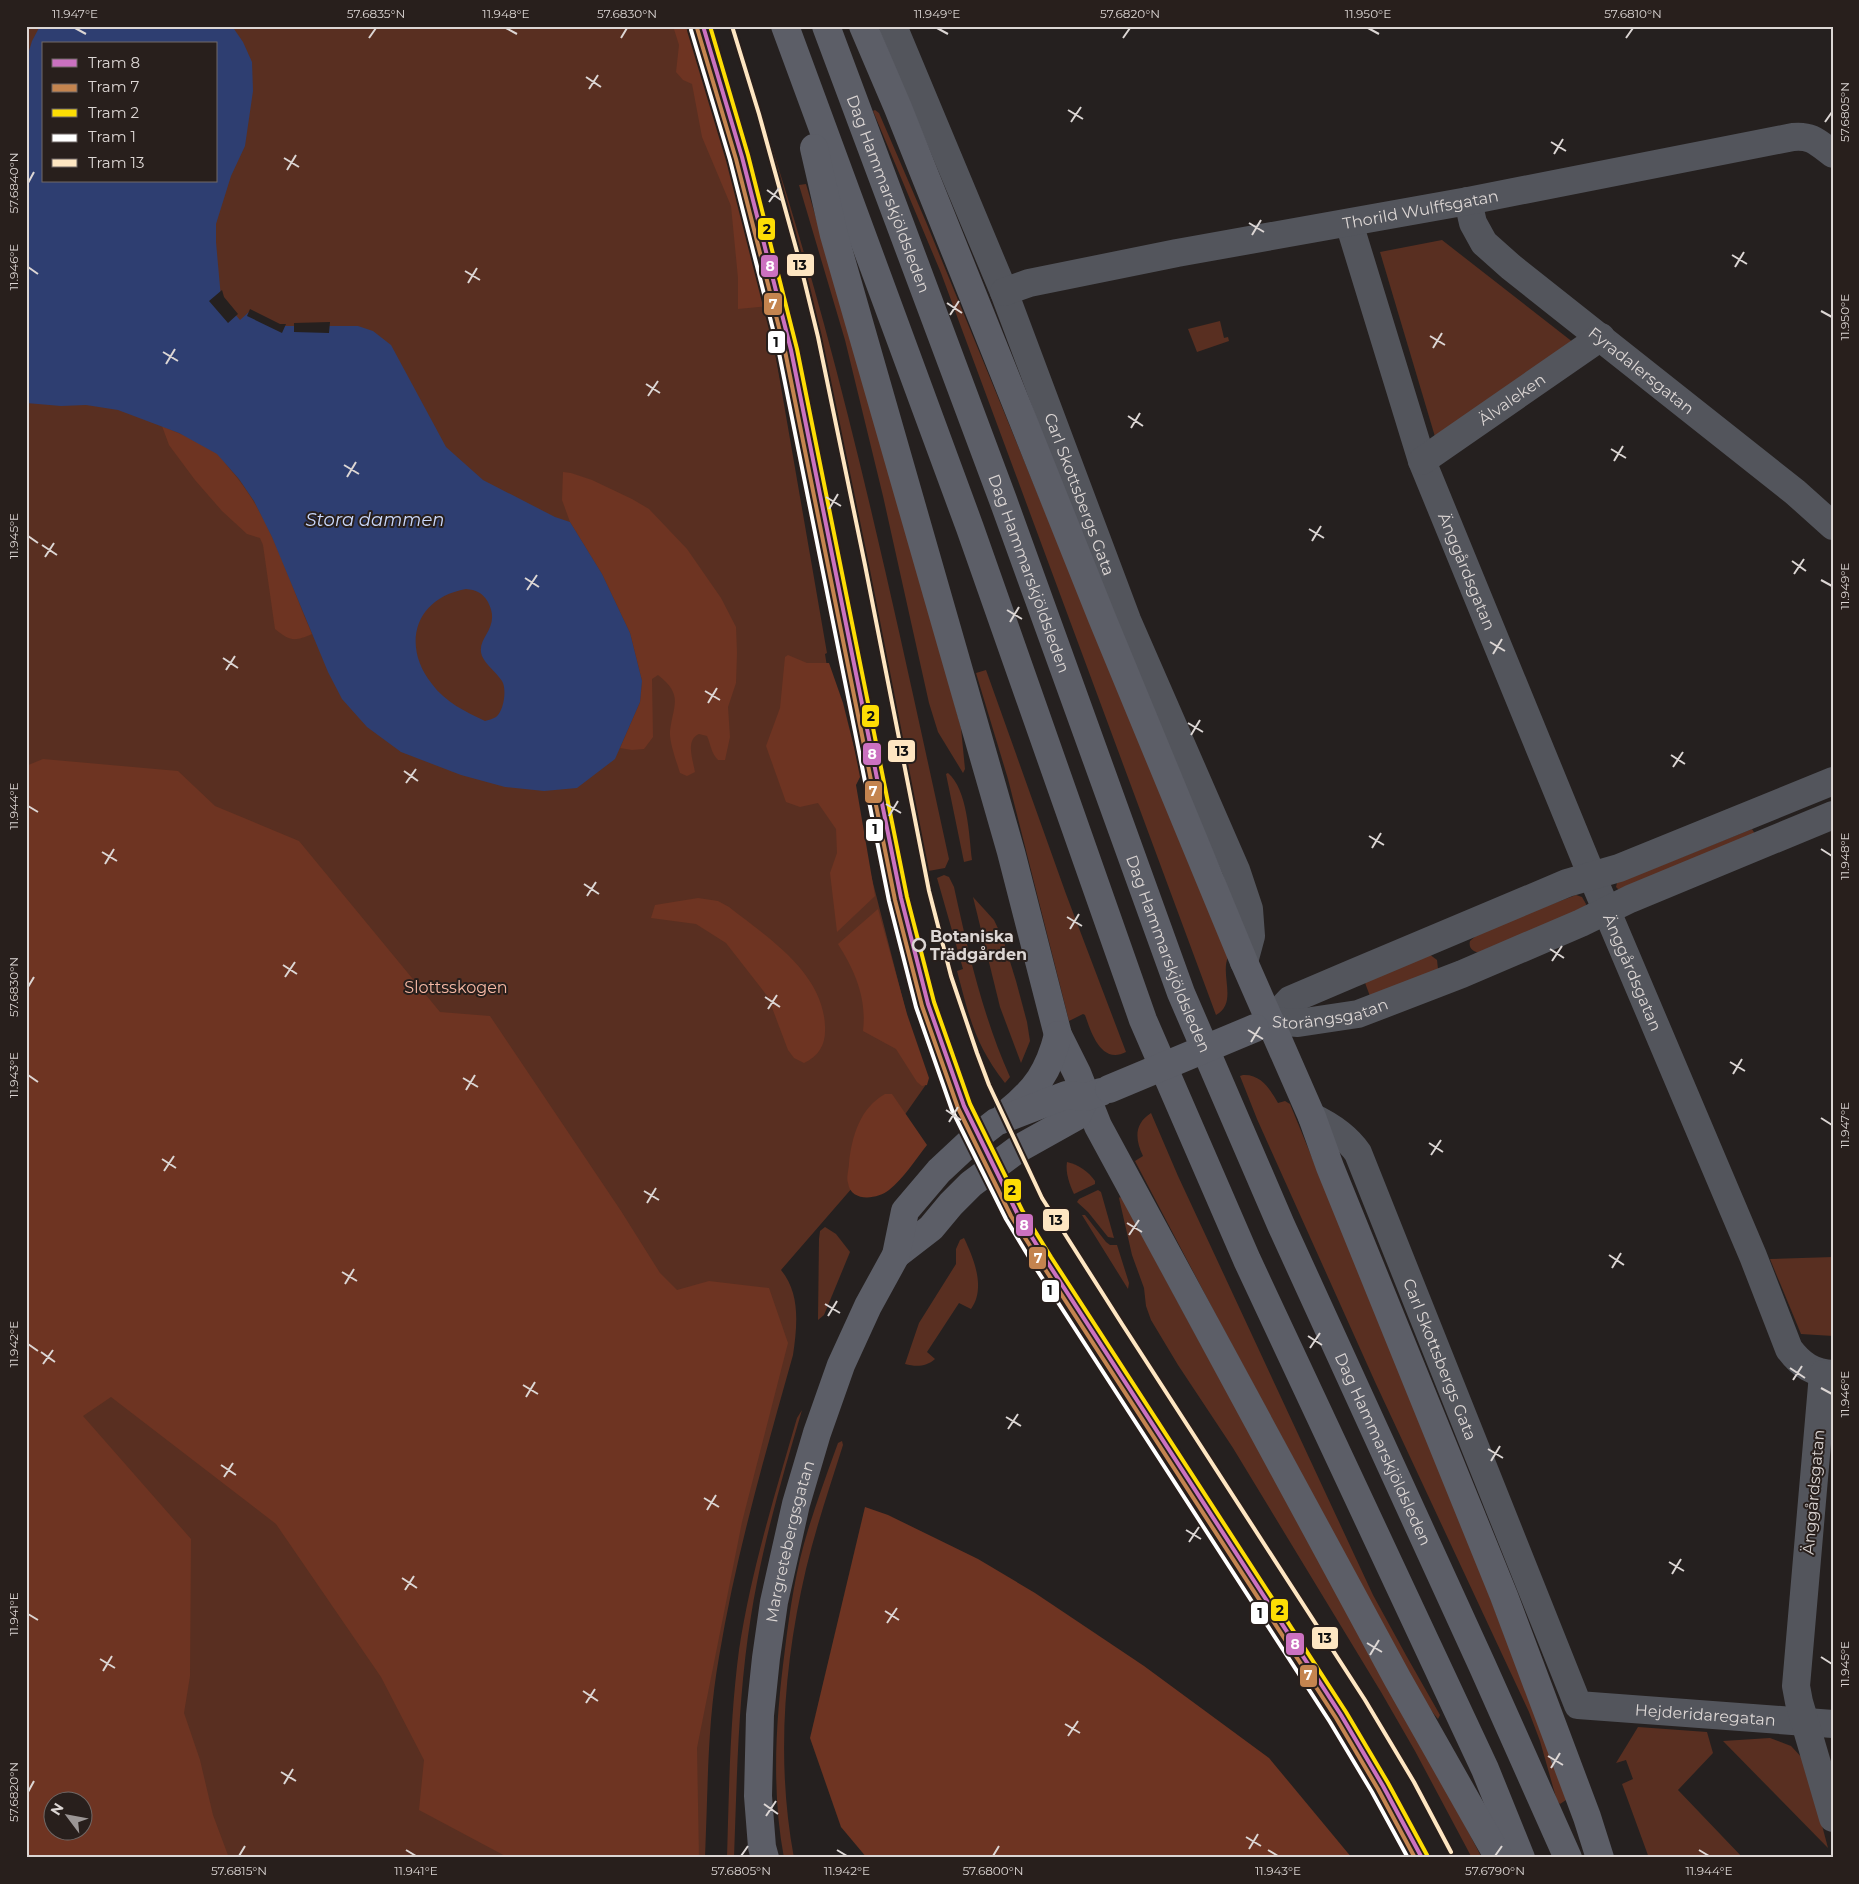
<svg xmlns="http://www.w3.org/2000/svg" width="1859" height="1884" viewBox="0 0 1859 1884" font-family="Montserrat,sans-serif">
  <rect width="100%" height="100%" fill="#25201f"/>
  <g fill="#592f21" fill-rule="evenodd">
    <path d="M26 26H693L755 259 765 307 767 306 827 653 825 654 842 762 925 1086 859 1180 781 1270C801 1294 797 1327 793 1355 765 1455 736 1554 719 1657 707 1724 708 1791 705 1858H26ZM44 44H216V181H44ZM52 1802H82V1832H52Z"/>
    <path d="M730 26H734C765 125 797 224 824 324 872 501 910 681 949 859L945 868 923 872 822 357 773 171Z"/>
    <path d="M875 110 879 113 926 222 1228 957C1220 975 1238 1003 1216 1015L941 273 873 111Z"/>
    <polygon points="806,184 905,521 961,728 965,769 963,773 938,732 929,703 883,496 845,340 799,185"/>
    <polygon points="1442,240 1574,343 1436,440 1380,252"/>
    <polygon points="1220,321 1224,338 1228,337 1229,341 1197,352 1188,329"/>
    <path d="M986 670 1066 894 1126 1052C1101 1065 1091 1032 1085 1015L1083 1014 1069 1021 1008 779 976 673Z"/>
    <path d="M948 773C968 790 969 836 972 860L964 862 946 774Z"/>
    <polygon points="1752,829 1755,834 1619,890 1616,887 1617,883"/>
    <path d="M944 875 949 877 954 887C968 951 983 1017 1010 1077L1005 1083C975 1045 969 1016 957 971L963 969 937 878Z"/>
    <path d="M1576 895 1582 897 1586 904 1585 909 1482 953C1474 952 1468 949 1470 941L1477 935 1510 920Z"/>
    <polygon points="973,897 994,920 1003,939 1016,981 1027,1022 1030,1041 1021,1063 1000,1007"/>
    <polygon points="1429,954 1437,960 1438,969 1371,999 1364,980"/>
    <path d="M1243 1075C1261 1074 1270 1089 1278 1103L1285 1101 1290 1104 1461 1521 1565 1795 1566 1800 1560 1804 1557 1801 1540 1741 1529 1712 1376 1384 1257 1119 1240 1076Z"/>
    <path d="M1151 1113 1178 1176 1373 1595 1407 1657 1440 1715 1438 1719 1426 1704 1218 1319 1135 1161 1143 1156C1135 1139 1134 1124 1151 1113Z"/>
    <path d="M1067 1162C1079 1165 1088 1171 1095 1181V1184L1074 1194C1070 1186 1065 1172 1067 1162Z"/>
    <polygon points="1098,1190 1101,1192 1114,1238 1108,1237 1088,1212 1077,1202 1079,1199"/>
    <path d="M1120 1197 1123 1199C1239 1421 1367 1636 1482 1858H1472L1415 1751 1381 1692 1233 1448 1178 1365 1151 1320 1146 1306 1144 1288 1132 1255 1119 1198Z"/>
    <polygon points="1082,1215 1085,1215 1106,1242 1110,1245 1117,1245 1129,1283 1128,1289"/>
    <polygon points="825,1227 836,1234 850,1252 824,1315 818,1320 819,1239 820,1231"/>
    <path d="M964 1238C974 1259 986 1288 971 1309L959 1303 927 1352 935 1359C926 1367 916 1367 905 1364L919 1323 956 1264V1249L960 1240Z"/>
    <polygon points="1833,1257 1833,1336 1801,1334 1770,1259"/>
    <path d="M802 1410C782 1478 762 1546 751 1616 738 1696 737 1777 734 1858H727C729 1789 730 1718 739 1650 751 1571 775 1494 797 1418Z"/>
    <path d="M842 1441 843 1445C830 1486 816 1527 806 1569 784 1663 776 1762 794 1858H784C771 1789 776 1718 785 1649 790 1609 796 1568 808 1530 816 1504 825 1479 834 1454L838 1443Z"/>
    <polygon points="1638,1727 1707,1732 1713,1753 1678,1790 1743,1858 1649,1858 1622,1784 1633,1779 1626,1760 1616,1763"/>
    <polygon points="1770,1738 1791,1746 1805,1761 1828,1848 1723,1741"/>
  </g>
  <g fill="#6e3422" fill-rule="evenodd">
    <polygon points="673,26 693,26 740,188 769,306 738,309 738,278 731,206 702,137 692,84 683,80 676,72 679,45"/>
    <path d="M162 426C179 433 202 442 217 453 221 457 225 463 229 468 271 515 287 577 312 634 294 642 290 641 275 629L263 545 260 538 247 534 222 511 195 480 169 445Z"/>
    <path d="M563 472 571 473 592 480 632 499 649 509 687 549 721 598 736 627 737 653 736 683 728 707 730 737 725 760H718C711 753 711 745 707 736L699 734C685 740 693 760 695 772L687 776 680 773C677 763 669 742 670 731 673 705 684 695 658 675L652 679 653 737 644 749 632 750 620 748 640 702 642 681 630 633 602 574 570 522 562 500Z"/>
    <polygon points="788,655 807,663 829,663 843,703 861,775 856,785 875,896 837,932 830,873 837,853 836,829 818,803 800,807 786,802 766,746 780,708 785,657"/>
    <path d="M43 759 178 771 215 806 299 841 440 1012 490 1016 621 1211 660 1273 677 1290 709 1281 769 1288 788 1343 742 1522 697 1748 699 1858H509L419 1810 424 1760 381 1677 276 1524 111 1397 83 1416 191 1539 190 1676 184 1713 200 1760 213 1815 229 1858H26V766ZM52 1802H82V1832H52Z"/>
    <path d="M698 898 718 901 729 907C767 937 823 972 825 1026 826 1044 820 1055 804 1063L794 1058 788 1050 768 997 726 943 696 924 651 918 655 905Z"/>
    <path d="M878 909 907 1014 929 1078 927 1085 922 1086 917 1082 896 1049 863 1031C867 998 855 971 838 944Z"/>
    <path d="M885 1094H892L927 1145C915 1160 904 1178 889 1190 878 1199 851 1203 848 1183 846 1177 849 1169 849 1163 852 1136 860 1108 885 1094Z"/>
    <polygon points="865,1507 888,1515 978,1559 1035,1593 1144,1666 1269,1758 1352,1858 867,1858 841,1827 810,1738"/>
  </g>
  <path fill="#2e3e71" fill-rule="evenodd" d="M40 26H232L243 42 252 62 253 91 245 146 231 176 216 224V242L221 298 240 320 250 311 280 326H358L373 331 391 345 446 447 483 480 555 517 570 522 602 574 630 633 642 681 640 702 615 759 577 788 544 791 505 787 461 775 401 752 367 727 342 699 328 672 272 537 254 501 239 479 217 454 179 433 118 410 86 405 61 406 26 403V61L32 41ZM44 44H216V181H44ZM466 589C476 590 482 592 488 602 502 629 475 637 482 656 486 665 496 672 502 681 507 689 504 711 496 717 493 719 488 720 485 721 466 712 445 702 432 684 401 645 415 598 466 589Z"/>
  <g fill="#25201f">
    <polygon points="222,290 224,297 238,314 228,323 209,301"/>
    <polygon points="250,309 280,324 286,324 282,333 247,316"/>
    <polygon points="330,322 329,333 294,332 294,323"/>
  </g>
  <g fill="none" stroke-linecap="round" stroke-linejoin="round">
    <g stroke="#53555c" stroke-width="28">
      <path id="s1" d="M893 26 1004 292 1127 620 1236 870 1249 909 1251 936 1244 962"/>
      <path id="s2" d="M1468 201 1473 223 1484 243 1511 267 1795 492 1833 526"/>
      <path id="s3" d="M1349 223 1422 461 1592 876 1753 1256 1789 1349C1801 1365 1813 1373 1833 1374"/>
      <path id="s4" d="M1004 292 1029 283 1177 253 1468 201 1793 137C1812 135 1818 143 1833 154"/>
      <path id="s5" d="M1422 461 1601 337"/>
      <polyline points="1270,1021 1290,1000 1351,974 1567,883 1619,868 1833,781"/>
      <path id="s6" d="M1270 1021 1298 1023 1358 1014 1462 974 1581 923 1630 899 1833 815"/>
      <path id="s7" d="M1312 1117C1329 1125 1347 1137 1358 1153L1578 1705 1833 1724"/>
      <polyline points="1823,1374 1796,1686 1799,1702 1833,1818"/>
    </g>
    <g stroke="#5c5e67" stroke-width="28">
      <polyline points="785,26 970,528 1143,1020 1247,1260 1485,1769 1521,1858"/>
      <path id="s8" d="M826 26 1003 500 1181 993 1281 1225 1482 1665 1568 1858"/>
      <polyline points="863,26 898,108 1102,618 1244,962 1312,1117 1330,1167 1504,1596 1587,1817 1600,1858"/>
      <polyline points="814,148 834,235 1011,852 1058,1035 1077,1073 1098,1126 1397,1678 1499,1858"/>
      <path d="M1007 1113C1036 1090 1049 1071 1058 1035"/>
      <polyline points="896,1255 931,1228 951,1204 971,1184 1018,1149 1077,1116 1086,1097"/>
      <path id="s9" d="M765 1858 762 1847 758 1796 760 1715 766 1658 774 1602 796 1504 817 1433 841 1365 868 1306 896 1255 905 1211 939 1171 969 1143 996 1122 1066 1095 1086 1097 1101 1092"/>
    </g>
    <polyline stroke="#5c5e67" stroke-width="28" points="1109,1089 1255,1028"/>
    <defs>
      <polyline id="tram-1" points="703,26 742,157 791,350 901,898 928,1004 964,1106 1017,1213 1046,1260 1341,1715 1383,1786 1422,1858"/>
      <polyline id="tram-2" points="697,28 736,159 785,351 895,900 922,1006 958,1108 1011,1216 1041,1263 1336,1718 1378,1789 1415,1858"/>
      <polyline id="tram-3" points="710,26 748,155 797,349 907,897 934,1002 970,1104 1022,1210 1051,1257 1346,1712 1388,1783 1427,1855"/>
      <polyline id="tram-4" points="691,30 730,160 779,353 889,901 916,1007 952,1110 1006,1219 1035,1267 1330,1722 1372,1792 1408,1858"/>
      <polyline id="tram-5" points="732,26 759,114 799,259 818,337 865,565 929,891 951,976 977,1053 989,1085 1042,1198 1122,1324 1365,1700 1414,1782 1451,1852"/>
    </defs>
    <use href="#tram-1" stroke="#281f1c" stroke-width="8"/>
    <use href="#tram-2" stroke="#281f1c" stroke-width="8"/>
    <use href="#tram-3" stroke="#281f1c" stroke-width="8"/>
    <use href="#tram-4" stroke="#281f1c" stroke-width="8"/>
    <use href="#tram-5" stroke="#281f1c" stroke-width="8"/>
    <use href="#tram-1" stroke="#cb71c0" stroke-width="4"/>
    <use href="#tram-2" stroke="#c4844f" stroke-width="4"/>
    <use href="#tram-3" stroke="#fddd04" stroke-width="4"/>
    <use href="#tram-4" stroke="#fff" stroke-width="4"/>
    <use href="#tram-5" stroke="#fee6c2" stroke-width="4"/>
  </g>
  <path fill="none" stroke="#dcd6d4" stroke-width="2" d="M75 28 86 34M506 28 517 34M937 28 948 34M1368 28 1379 34M369 38 376 28M621 38 627 28M1123 38 1130 28M1626 38 1633 28M586 77 601 87M589 89 598 75M1068 110 1083 119M1071 122 1081 107M1825 122 1832 112M1551 142 1566 151M1554 154 1563 139M284 158 299 167M287 170 296 155M28 183 34 172M767 190 781 200M769 202 779 188M1249 223 1264 232M1252 235 1261 220M1732 255 1747 264M28 267 38 274M1735 267 1744 252M465 271 480 280M468 283 477 268M947 303 962 313M1821 311 1832 317M950 315 959 301M1430 336 1445 345M1433 348 1442 333M163 352 178 361M166 364 175 349M646 384 660 393M648 396 658 381M1128 416 1143 426M1131 428 1140 413M1611 449 1626 458M1614 461 1623 446M344 465 359 474M347 477 356 462M826 497 841 506M829 509 838 494M1309 529 1324 538M28 536 38 543M1312 541 1321 526M42 545 57 555M45 557 54 543M1792 561 1806 571M1794 574 1804 559M525 578 539 587M1821 580 1832 586M527 590 537 575M1007 610 1022 619M1010 622 1019 607M1490 642 1505 651M1493 654 1502 639M223 658 238 668M226 670 235 656M705 691 720 700M708 703 717 688M1188 723 1203 732M1191 735 1200 720M1671 755 1685 764M1673 767 1683 752M404 771 418 781M406 783 416 769M886 804 901 813M28 806 38 812M889 816 898 801M1369 836 1384 845M1372 848 1381 833M1821 849 1832 856M102 852 117 861M105 864 114 849M584 884 599 894M587 896 596 882M1067 917 1082 926M1070 929 1079 914M1550 949 1564 958M1552 961 1562 946M283 965 297 974M285 977 295 962M28 987 34 977M765 997 780 1007M768 1009 777 995M1248 1030 1263 1039M1251 1042 1260 1027M1730 1062 1745 1071M1733 1074 1742 1059M28 1075 38 1082M463 1078 478 1087M466 1090 475 1075M946 1110 961 1120M1821 1118 1832 1125M949 1122 958 1107M1429 1143 1443 1152M1431 1155 1441 1140M162 1159 176 1168M164 1171 174 1156M644 1191 659 1200M647 1203 656 1188M1127 1223 1142 1232M1129 1235 1139 1220M1609 1255 1624 1265M1612 1268 1621 1253M342 1272 357 1281M345 1284 354 1269M825 1304 840 1313M828 1316 837 1301M1308 1336 1322 1345M28 1344 38 1351M1310 1348 1320 1333M41 1352 55 1362M43 1364 53 1350M1790 1368 1805 1378M1793 1380 1802 1366M523 1385 538 1394M1821 1388 1832 1394M526 1397 535 1382M1006 1417 1021 1426M1008 1429 1018 1414M1488 1449 1503 1458M1491 1461 1500 1446M221 1465 236 1475M224 1477 233 1463M704 1498 719 1507M707 1510 716 1495M1186 1530 1201 1539M1189 1542 1199 1527M1669 1562 1684 1571M1672 1574 1681 1559M402 1578 417 1588M405 1590 414 1576M885 1611 899 1620M28 1614 38 1620M887 1623 897 1608M1367 1643 1382 1652M1370 1655 1379 1640M1821 1657 1832 1664M100 1659 115 1668M103 1671 112 1656M583 1691 598 1701M586 1703 595 1689M1065 1724 1080 1733M1068 1736 1078 1721M1548 1756 1563 1765M1551 1768 1560 1753M281 1772 296 1781M284 1784 293 1769M28 1792 34 1781M764 1804 778 1814M766 1816 776 1801M1246 1837 1261 1846M1249 1849 1258 1834M406 1850 416 1856M837 1850 847 1856M1268 1850 1278 1856M1699 1850 1709 1856M239 1856 245 1846M741 1856 748 1846M993 1856 999 1846M1495 1856 1502 1846"/>
  <circle fill="#281f1c" stroke="#dcd6d4" stroke-width="2.5" cx="919" cy="945" r="6"/>
  <g text-anchor="middle" stroke-width="4" stroke-linejoin="round" paint-order="stroke">
    <g font-size="16" fill="#dcd6d4" stroke="#281f1c">
      <text dy="6" stroke="none"><textPath href="#s8" startOffset="179">Dag Hammarskjöldsleden</textPath></text>
      <text dy="6" stroke="none"><textPath href="#s4" startOffset="425">Thorild Wulffsgatan</textPath></text>
      <text dy="6" stroke="none"><textPath href="#s2" startOffset="248">Fyradalersgatan</textPath></text>
      <text dy="6" stroke="none"><textPath href="#s5" startOffset="109">Älvaleken</textPath></text>
      <text dy="6" stroke="none"><textPath href="#s1" startOffset="504">Carl Skottsbergs Gata</textPath></text>
      <text dy="6" stroke="none"><textPath href="#s3" startOffset="368">Änggårdsgatan</textPath></text>
      <text dy="6" stroke="none"><textPath href="#s8" startOffset="584">Dag Hammarskjöldsleden</textPath></text>
      <text dy="6" stroke="none"><textPath href="#s8" startOffset="989">Dag Hammarskjöldsleden</textPath></text>
      <text dy="6" stroke="none"><textPath href="#s3" startOffset="802">Änggårdsgatan</textPath></text>
      <text dy="6" stroke="none"><textPath href="#s6" startOffset="61">Storängsgatan</textPath></text>
      <text dy="6" stroke="none"><textPath href="#s7" startOffset="281">Carl Skottsbergs Gata</textPath></text>
      <text dy="6" stroke="none"><textPath href="#s8" startOffset="1529">Dag Hammarskjöldsleden</textPath></text>
      <text transform="translate(1813 1492) rotate(-85)" y="6">Änggårdsgatan</text>
      <text dy="6" stroke="none"><textPath href="#s9" startOffset="320">Margretebergsgatan</textPath></text>
      <text dy="6" stroke="none"><textPath href="#s7" startOffset="781">Hejderidaregatan</textPath></text>
    </g>
    <g font-size="16" font-weight="bold" fill="#dcd6d4" stroke="#281f1c" text-anchor="start">
      <text x="930" y="942">Botaniska<tspan x="930" dy="18">Trädgården</tspan></text>
    </g>
    <g font-size="16" fill="#f5b8a4" stroke="#281f1c">
      <text x="456" y="993">Slottsskogen</text>
    </g>
    <g font-size="18" font-style="italic" fill="#cbd9fc" stroke="#281f1c">
      <text x="375" y="526">Stora dammen</text>
    </g>
  </g>
  <g stroke="#281f1c" stroke-width="2">
    <rect x="757" y="217" width="19" height="24" rx="5" fill="#fddd04"/>
    <rect x="786" y="253" width="29" height="24" rx="5" fill="#fee6c2"/>
    <rect x="760" y="254" width="19" height="24" rx="5" fill="#cb71c0"/>
    <rect x="763" y="292" width="20" height="24" rx="5" fill="#c4844f"/>
    <rect x="767" y="330" width="19" height="24" rx="5" fill="#fff"/>
    <rect x="861" y="704" width="19" height="24" rx="5" fill="#fddd04"/>
    <rect x="887" y="739" width="29" height="24" rx="5" fill="#fee6c2"/>
    <rect x="862" y="742" width="20" height="24" rx="5" fill="#cb71c0"/>
    <rect x="864" y="780" width="19" height="24" rx="5" fill="#c4844f"/>
    <rect x="865" y="818" width="19" height="24" rx="5" fill="#fff"/>
    <rect x="1003" y="1178" width="19" height="24" rx="5" fill="#fddd04"/>
    <rect x="1042" y="1208" width="28" height="24" rx="5" fill="#fee6c2"/>
    <rect x="1015" y="1213" width="19" height="24" rx="5" fill="#cb71c0"/>
    <rect x="1028" y="1246" width="19" height="24" rx="5" fill="#c4844f"/>
    <rect x="1041" y="1279" width="19" height="24" rx="5" fill="#fff"/>
    <rect x="1270" y="1598" width="19" height="24" rx="5" fill="#fddd04"/>
    <rect x="1250" y="1601" width="19" height="24" rx="5" fill="#fff"/>
    <rect x="1311" y="1626" width="28" height="24" rx="5" fill="#fee6c2"/>
    <rect x="1285" y="1632" width="20" height="24" rx="5" fill="#cb71c0"/>
    <rect x="1299" y="1664" width="19" height="24" rx="5" fill="#c4844f"/>
  </g>
  <g font-size="14" text-anchor="middle" font-weight="bold" fill="#fff">
    <text x="770" y="271">8</text>
    <text x="773" y="309">7</text>
    <text x="872" y="759">8</text>
    <text x="873" y="796">7</text>
    <text x="1024" y="1230">8</text>
    <text x="1038" y="1263">7</text>
    <text x="1295" y="1649">8</text>
    <text x="1308" y="1680">7</text>
  </g>
  <g font-size="14" text-anchor="middle" font-weight="bold" fill="#111">
    <text x="767" y="234">2</text>
    <text x="800" y="270">13</text>
    <text x="776" y="347">1</text>
    <text x="871" y="721">2</text>
    <text x="902" y="756">13</text>
    <text x="875" y="834">1</text>
    <text x="1012" y="1195">2</text>
    <text x="1056" y="1225">13</text>
    <text x="1050" y="1295">1</text>
    <text x="1280" y="1615">2</text>
    <text x="1260" y="1618">1</text>
    <text x="1325" y="1643">13</text>
  </g>
  <rect width="1859" height="1884" fill="none" stroke="#281f1c" stroke-width="55"/>
  <rect x="42" y="42" width="175" height="140" fill="#281f1c" stroke="#706866"/>
  <rect x="52" y="59" width="25" height="8" fill="#cb71c0" stroke="#706866"/>
  <text x="88" y="68" font-size="15" fill="#dcd6d4">Tram 8</text>
  <rect x="52" y="84" width="25" height="8" fill="#c4844f" stroke="#706866"/>
  <text x="88" y="92" font-size="15" fill="#dcd6d4">Tram 7</text>
  <rect x="52" y="109" width="25" height="8" fill="#fddd04" stroke="#706866"/>
  <text x="88" y="118" font-size="15" fill="#dcd6d4">Tram 2</text>
  <rect x="52" y="134" width="25" height="8" fill="#ffffff" stroke="#706866"/>
  <text x="88" y="142" font-size="15" fill="#dcd6d4">Tram 1</text>
  <rect x="52" y="159" width="25" height="8" fill="#fee6c2" stroke="#706866"/>
  <text x="88" y="168" font-size="15" fill="#dcd6d4">Tram 13</text>
  <g transform="translate(68 1816) rotate(302)"><circle r="24" fill="#281f1c" stroke="#706866"/>
  <path d="M0-4L9 19L0 12L-9 19Z" fill="#9c9695"/>
  <text y="-8" font-size="14" font-weight="bold" text-anchor="middle" fill="#dcd6d4">N</text>
  </g>
  <rect x="28" y="28" width="1804" height="1828" fill="none" stroke="#dcd6d4" stroke-width="2"/>
  <g font-size="12" text-anchor="middle" fill="#dcd6d4">
    <text x="75" y="18">11.947°E</text>
    <text x="376" y="18">57.6835°N</text>
    <text x="506" y="18">11.948°E</text>
    <text x="627" y="18">57.6830°N</text>
    <text x="937" y="18">11.949°E</text>
    <text x="1130" y="18">57.6820°N</text>
    <text x="1368" y="18">11.950°E</text>
    <text x="1633" y="18">57.6810°N</text>
    <text transform="translate(1845 112) rotate(-90)" y="4">57.6805°N</text>
    <text transform="translate(14 183) rotate(-90)" y="4">57.6840°N</text>
    <text transform="translate(14 267) rotate(-90)" y="4">11.946°E</text>
    <text transform="translate(1845 317) rotate(-90)" y="4">11.950°E</text>
    <text transform="translate(14 536) rotate(-90)" y="4">11.945°E</text>
    <text transform="translate(1845 586) rotate(-90)" y="4">11.949°E</text>
    <text transform="translate(14 806) rotate(-90)" y="4">11.944°E</text>
    <text transform="translate(1845 856) rotate(-90)" y="4">11.948°E</text>
    <text transform="translate(14 987) rotate(-90)" y="4">57.6830°N</text>
    <text transform="translate(14 1075) rotate(-90)" y="4">11.943°E</text>
    <text transform="translate(1845 1125) rotate(-90)" y="4">11.947°E</text>
    <text transform="translate(14 1344) rotate(-90)" y="4">11.942°E</text>
    <text transform="translate(1845 1394) rotate(-90)" y="4">11.946°E</text>
    <text transform="translate(14 1614) rotate(-90)" y="4">11.941°E</text>
    <text transform="translate(1845 1664) rotate(-90)" y="4">11.945°E</text>
    <text transform="translate(14 1792) rotate(-90)" y="4">57.6820°N</text>
    <text x="239" y="1875">57.6815°N</text>
    <text x="416" y="1875">11.941°E</text>
    <text x="741" y="1875">57.6805°N</text>
    <text x="847" y="1875">11.942°E</text>
    <text x="993" y="1875">57.6800°N</text>
    <text x="1278" y="1875">11.943°E</text>
    <text x="1495" y="1875">57.6790°N</text>
    <text x="1709" y="1875">11.944°E</text>
  </g>
</svg>
